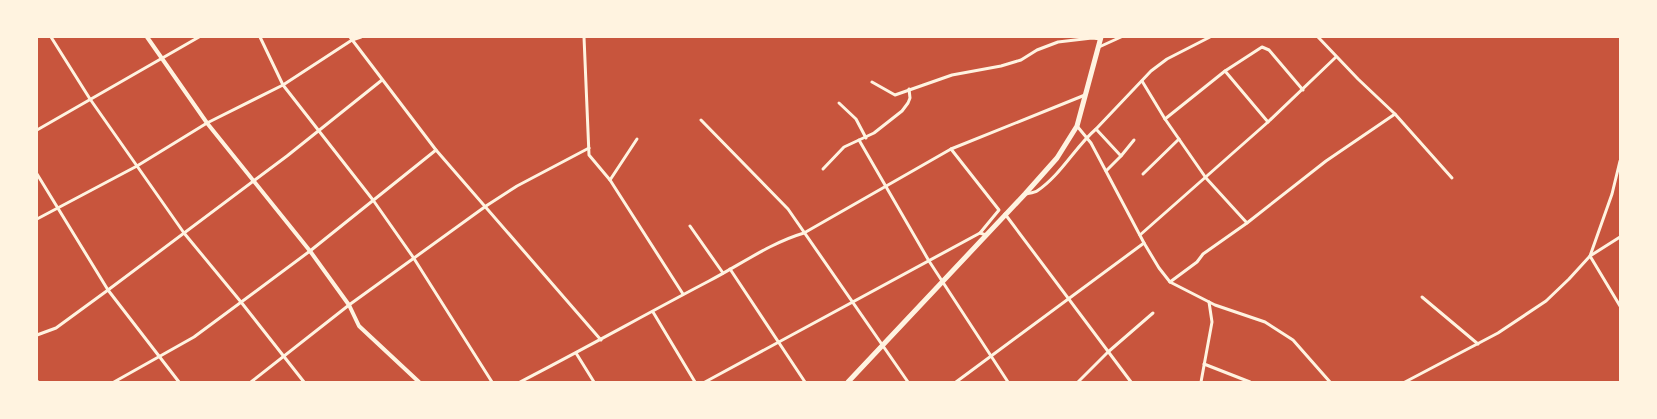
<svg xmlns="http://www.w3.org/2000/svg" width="1657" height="419" viewBox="0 0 1657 419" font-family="'Work Sans',sans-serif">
  <rect width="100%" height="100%" fill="#c8553d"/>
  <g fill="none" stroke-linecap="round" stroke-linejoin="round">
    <g stroke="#fff3e0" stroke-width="3">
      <polyline points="51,37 90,99 184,233 241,302 304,382"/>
      <polyline points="260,37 283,85 373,200 413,257 492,382"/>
      <polyline points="350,37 436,150 601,340"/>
      <polyline points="584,37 589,155 610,180 683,294"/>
      <polyline points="1318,37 1358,79 1395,114 1452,178"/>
      <polyline points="1099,47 1121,37"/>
      <polyline points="1225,71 1268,122"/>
      <polyline points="1142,81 1165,119 1206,178 1247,223"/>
      <polyline points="872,82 895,95 952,75 1001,66 1021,60 1037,50 1058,42 1092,38 1101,39"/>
      <polyline points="839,103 856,119 866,138"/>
      <polyline points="1165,119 1225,71 1262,47 1269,50 1303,90"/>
      <polyline points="701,120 788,209 908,382"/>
      <polyline points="1077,126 1091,143 1144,243 1159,268 1170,282 1215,305 1265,322 1293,340 1330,382"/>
      <polyline points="1096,129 1121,156"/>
      <polyline points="37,130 199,37"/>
      <polyline points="859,140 929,261 1008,382"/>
      <polyline points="951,149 999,210 980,233"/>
      <polyline points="1620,161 1612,194 1590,256 1620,306"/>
      <polyline points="823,169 844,147 874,133 902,111 908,103 910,98 909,89"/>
      <polyline points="1106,171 1121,156 1134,140"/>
      <polyline points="37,174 108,290 179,382"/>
      <polyline points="1143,174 1179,139"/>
      <polyline points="610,180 637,139"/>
      <path d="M1025 194C1029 193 1034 193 1037 191 1061 175 1075 147 1096 129L1151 71 1167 59 1210 37"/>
      <polyline points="1005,214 1131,382"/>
      <polyline points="37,219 137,166 207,123 283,85 352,40 361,37"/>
      <polyline points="690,226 723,273"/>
      <polyline points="1140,235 1268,122 1336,57"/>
      <polyline points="730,269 805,382"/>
      <polyline points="1170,282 1197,262 1203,254 1247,223 1326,161 1395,114"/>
      <polyline points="1422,297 1478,344"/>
      <polyline points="653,312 695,382"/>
      <polyline points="37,335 56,328 108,290 287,156 382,80"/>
      <polyline points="576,353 594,382"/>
      <polyline points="1204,364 1250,382"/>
      <polyline points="37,381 38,382"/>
      <polyline points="114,382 194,337 310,251 436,150"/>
      <polyline points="251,382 349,305 486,206 517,186 589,148"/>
      <path d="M520 382C584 349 646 314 709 281 740 265 770 243 804 233L951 149 1085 95"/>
      <polyline points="705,382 980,233 986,235"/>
      <polyline points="956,382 1144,243"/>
      <polyline points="1078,382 1108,352 1153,313"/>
      <polyline points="1201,382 1212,322 1209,302"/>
      <polyline points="1405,382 1498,333 1546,301 1569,279 1590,256 1620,237"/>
    </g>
    <polyline stroke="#fff3e0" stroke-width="4" points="147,37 207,123 310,251 349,305 359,326 419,382"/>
    <polyline stroke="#fff3e0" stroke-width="5" points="848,382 1025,194 1057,158 1077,126 1101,37"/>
  </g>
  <rect width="1657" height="419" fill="none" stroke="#fff3e0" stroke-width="76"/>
</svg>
